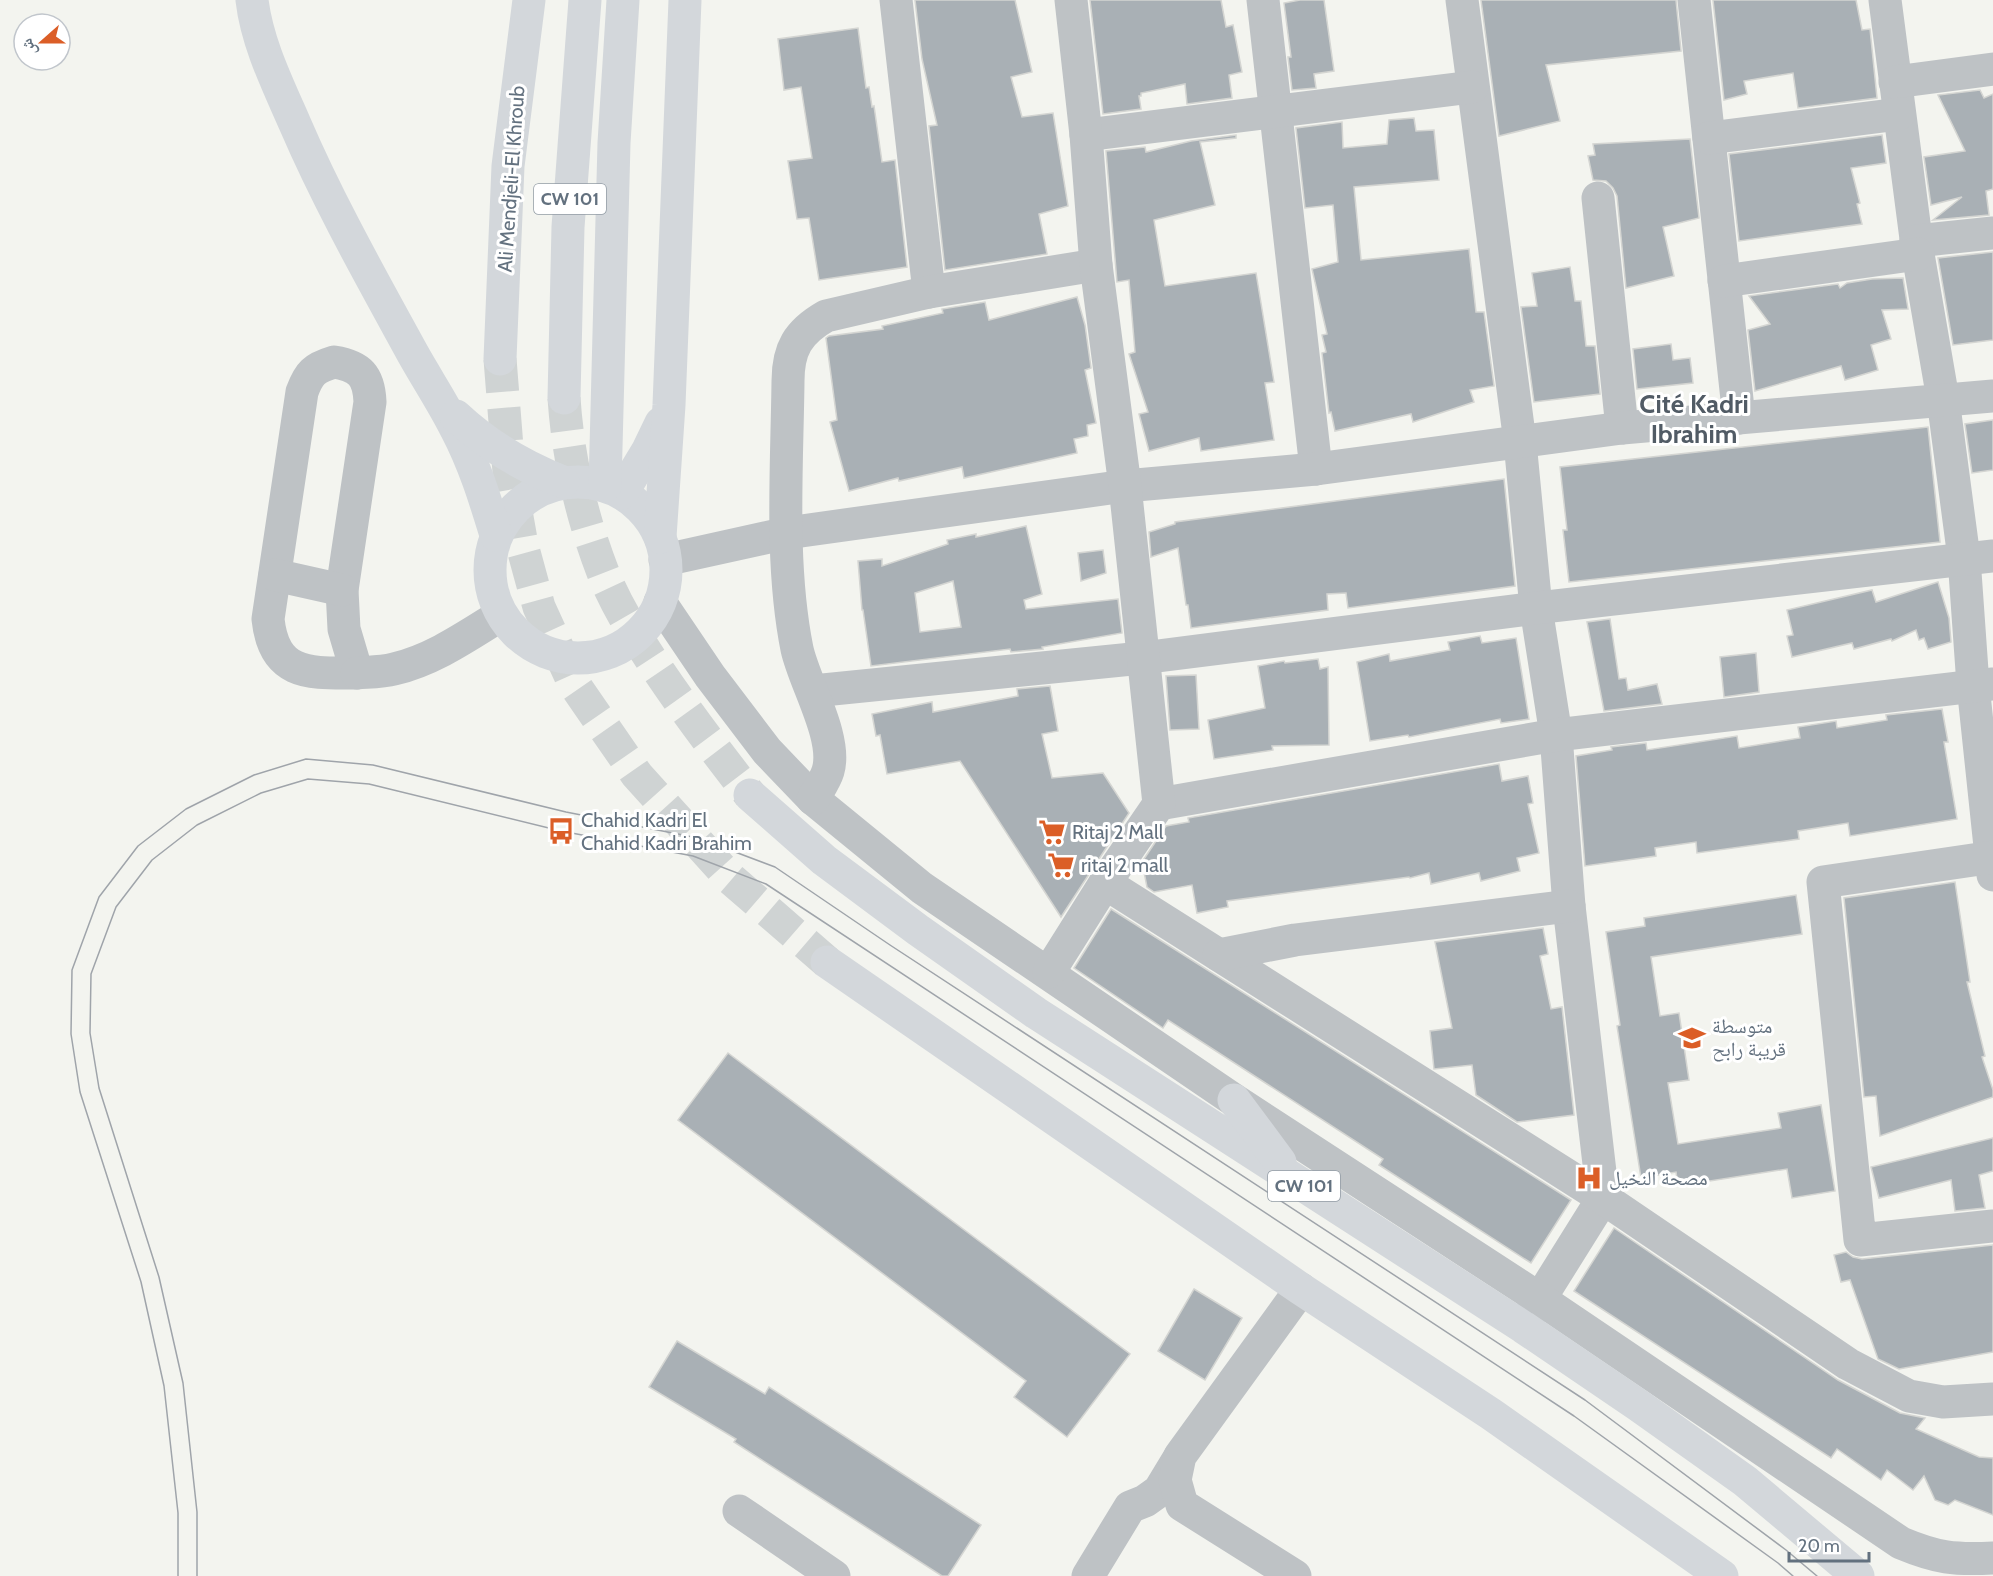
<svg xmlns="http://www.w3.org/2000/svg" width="1993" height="1576" viewBox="0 0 1993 1576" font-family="Cabin,'Noto Naskh Arabic',sans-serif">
  <rect width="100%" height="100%" fill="#f3f4ef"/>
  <g fill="#a9b0b5" stroke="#d4d5d2" stroke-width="1.5" fill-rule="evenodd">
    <polygon points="915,0 1015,0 1032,72 1011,77 1022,117 1053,113 1068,206 1039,214 1047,254 945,270 929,126 937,125 922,59"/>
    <polygon points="1090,0 1221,0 1226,27 1233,25 1242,72 1229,75 1232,98 1187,104 1185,84 1141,93 1141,96 1139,96 1141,109 1103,114"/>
    <polygon points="1300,0 1324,0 1334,71 1314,74 1316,88 1292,90 1288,57 1291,57 1284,3"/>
    <polygon points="1481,0 1676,0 1681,51 1546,65 1560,121 1499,136"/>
    <polygon points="1713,0 1856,0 1862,30 1870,29 1877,98 1798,108 1793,73 1744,81 1747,94 1724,100"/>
    <polygon points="858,28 866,88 869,87 872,107 874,106 882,162 895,160 907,267 819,280 809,218 797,219 788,161 812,158 801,87 784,90 778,39"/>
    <polygon points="1980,90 1984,98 1993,94 1993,189 1986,191 1989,215 1933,220 1962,197 1931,205 1924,157 1965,151 1938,95"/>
    <polygon points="1414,118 1416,131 1434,130 1439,180 1354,187 1361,260 1469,249 1476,312 1484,312 1494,386 1470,390 1474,402 1413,422 1411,414 1335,431 1331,412 1329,413 1322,353 1326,352 1322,335 1327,334 1312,269 1338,262 1333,205 1305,208 1296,128 1342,122 1343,148 1387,144 1389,120"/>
    <polygon points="1236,135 1236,138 1200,142 1215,205 1154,220 1165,286 1256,273 1274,382 1265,383 1274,440 1201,451 1199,438 1149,451 1139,414 1148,412 1129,354 1135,352 1129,280 1117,282 1106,151 1145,147 1146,152 1191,141"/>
    <polygon points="1882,135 1886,163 1851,168 1860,203 1857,204 1862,224 1739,241 1729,154"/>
    <polygon points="1690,139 1699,218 1663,227 1674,276 1626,288 1617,196 1613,188 1606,181 1593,180 1588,156 1595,155 1593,144"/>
    <polygon points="1993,252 1993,340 1953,345 1938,258"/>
    <polygon points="1570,267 1575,301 1581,301 1586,346 1595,346 1600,394 1534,402 1521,307 1537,306 1532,273"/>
    <polygon points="1903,278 1908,309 1882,310 1891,339 1871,345 1878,370 1845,380 1841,366 1755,391 1748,330 1770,324 1749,296 1838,284 1840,288 1847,283 1872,279"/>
    <polygon points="1077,297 1085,325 1091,368 1085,370 1096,423 1087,425 1088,436 1074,439 1077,453 964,478 962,467 899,481 898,478 849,491 830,422 837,420 826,338 829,336 883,329 882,326 943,313 942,309 985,302 989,320"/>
    <polygon points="1671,344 1673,360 1690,358 1693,383 1637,389 1633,349"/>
    <polygon points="1993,420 1993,470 1972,473 1965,424"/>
    <polygon points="1928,427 1940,542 1569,582 1563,530 1567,530 1560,467"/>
    <polygon points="1504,479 1515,586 1348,608 1346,593 1327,594 1328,610 1191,628 1188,605 1186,605 1178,548 1151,557 1149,532 1175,524 1175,522"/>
    <path d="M1026 526 1042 594 1024 600 1026 609 1118 599 1122 633 1042 647 1043 649 1011 652 1010 649 871 666 863 610H862L858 561 882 559V566L948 544 947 540 976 534V537ZM953 581 961 627 920 632 915 593Z"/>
    <polygon points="1103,550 1106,573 1081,581 1078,553"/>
    <polygon points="1938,582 1949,618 1951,642 1928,649 1924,638 1919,640 1916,630 1892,641 1891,639 1854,649 1852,643 1792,657 1787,636 1793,635 1787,610 1872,590 1876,602"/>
    <polygon points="1610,619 1619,679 1626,678 1628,690 1657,684 1662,704 1604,711 1587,622"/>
    <polygon points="1480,636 1482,643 1516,638 1529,719 1501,723 1500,719 1409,737 1408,735 1370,741 1357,662 1389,654 1390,661 1450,650 1448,642"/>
    <polygon points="1756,653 1759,692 1724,697 1720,657"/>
    <polygon points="1318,659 1320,669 1328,667 1329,745 1272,746 1273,750 1214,759 1208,720 1265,708 1258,666 1284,661 1285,663"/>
    <polygon points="1196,675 1199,729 1170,730 1166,676"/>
    <polygon points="1050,686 1058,731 1042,734 1052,778 1103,773 1129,813 1061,917 960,761 887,774 880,735 876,736 872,714 932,702 933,712 1018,696 1017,689"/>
    <polygon points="1942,709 1948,742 1944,742 1957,819 1850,836 1848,823 1798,831 1799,839 1697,853 1696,842 1655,848 1656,856 1585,866 1576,756 1612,750 1611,747 1646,743 1647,750 1737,736 1739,748 1800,738 1798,727 1836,721 1837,728 1887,720 1886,715"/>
    <polygon points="1499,764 1502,781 1528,776 1533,803 1528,804 1539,853 1517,858 1520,871 1481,881 1479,873 1431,884 1429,873 1410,878 1409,877 1227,901 1228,907 1197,913 1192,885 1154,892 1147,887 1142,862 1166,826 1189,822 1188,818"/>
    <polygon points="1955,882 1970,982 1967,982 1985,1056 1982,1057 1993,1090 1993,1097 1880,1136 1876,1096 1864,1097 1844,898"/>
    <polygon points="1796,895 1802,934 1651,957 1660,1016 1679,1013 1689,1080 1668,1083 1678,1144 1781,1128 1778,1113 1821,1105 1835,1191 1792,1198 1787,1169 1678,1186 1676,1172 1641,1178 1617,1026 1620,1025 1606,932 1645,926 1644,918"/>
    <polygon points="1111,909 1571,1200 1531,1263 1379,1165 1383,1159 1168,1020 1163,1028 1074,968"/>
    <polygon points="1543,928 1548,954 1540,956 1551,1009 1562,1007 1574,1115 1517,1122 1476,1095 1472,1065 1434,1069 1430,1031 1452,1028 1435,942"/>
    <polygon points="728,1053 1130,1354 1067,1437 1014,1397 1026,1381 678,1120"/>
    <polygon points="1993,1138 1993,1171 1979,1175 1985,1208 1955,1211 1951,1180 1879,1198 1871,1167"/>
    <polygon points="1614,1228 1838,1380 1900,1413 1925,1418 1916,1429 1979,1457 1993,1458 1993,1515 1955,1500 1948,1505 1935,1500 1924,1476 1913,1490 1887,1470 1881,1480 1837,1449 1831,1458 1574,1291"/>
    <polygon points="1993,1245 1993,1352 1899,1369 1878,1359 1850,1280 1841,1282 1834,1255 1846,1252 1853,1257 1862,1259"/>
    <polygon points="1194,1289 1242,1318 1205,1380 1158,1351"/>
    <polygon points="677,1341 765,1394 769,1387 981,1525 948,1576 942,1576 734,1442 736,1439 649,1387"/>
  </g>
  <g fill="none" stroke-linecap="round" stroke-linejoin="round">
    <g stroke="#cfd3d3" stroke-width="33" stroke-dasharray="33 16" stroke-linecap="butt">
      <polyline points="500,359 509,472 522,545 539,607 574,684 637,775 731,879 827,962"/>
      <path d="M564 398C568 458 582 519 604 575 618 609 638 640 658 670 687 713 718 754 750 795"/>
    </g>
    <g stroke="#bec2c5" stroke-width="33">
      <polyline points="896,0 929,292"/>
      <polyline points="1263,0 1316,469"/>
      <polyline points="1462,0 1520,442 1536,608 1556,735 1569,906 1603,1198 1528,1318"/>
      <polyline points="1694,0 1739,418"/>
      <polyline points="1885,0 1918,254 1943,399 1964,558 1973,685 1993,875"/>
      <polyline points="1895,82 1993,69"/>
      <polyline points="1086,135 1472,87"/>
      <polyline points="1709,138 1899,114"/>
      <polyline points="1598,198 1622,428"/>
      <polyline points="1916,241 1993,233"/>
      <polyline points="1724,281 1918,254"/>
      <path d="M334 362C360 366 369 376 370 402L342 590 344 629 357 673C311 673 274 677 268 619L302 392C309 373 314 368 334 362Z"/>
      <polyline points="665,560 787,533 1125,486 1316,469 1622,428 1993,396"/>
      <polyline points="275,575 342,590"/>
      <path d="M660 602 710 676 767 751 813 799 922 888 1234 1100 1540 1299 1901 1543C1937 1558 1954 1560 1993 1558"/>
      <path d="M357 673C369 672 382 672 394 669 433 660 467 636 501 615"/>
      <polyline points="813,691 1142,658 1536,608 1993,556"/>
      <path d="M813 799C818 790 825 781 828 771 838 738 804 682 797 649 780 564 787 468 788 381 788 349 798 332 826 316L929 292 1096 265"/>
      <polyline points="1159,804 1556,735 1993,684"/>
      <polyline points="1993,857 1823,882 1860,1240 1993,1226"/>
      <polyline points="1105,883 1603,1198 1848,1364 1909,1396 1943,1402 1993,1399"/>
      <polyline points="1219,955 1295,940 1569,906"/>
      <polyline points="1049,972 1105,883 1159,804 1125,486 1096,265 1086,135 1071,0"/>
      <polyline points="739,1511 834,1576"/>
      <polyline points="1088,1576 1130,1507 1145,1501 1159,1491 1179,1458"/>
      <polyline points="1295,1576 1182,1505 1175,1480 1180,1456 1301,1289"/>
    </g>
    <g stroke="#d3d7db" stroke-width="33">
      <circle cx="578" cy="570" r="88"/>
      <polyline points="622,493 648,450 661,423"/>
      <polyline points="660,537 669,405 685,0"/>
      <polyline points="750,795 824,860 918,930 1036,1013 1523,1327 1638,1405 1745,1481 1858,1576"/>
      <polyline points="827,962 1301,1289 1491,1414 1722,1576"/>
      <polyline points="1234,1100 1280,1162"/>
    </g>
    <g stroke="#d3d7db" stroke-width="33">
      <path d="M252 0C257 43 278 85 295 124 329 203 372 279 413 354 427 379 443 403 456 429 474 463 485 499 496 535"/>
      <polyline points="500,359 508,166 529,0"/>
      <polyline points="564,398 568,227 585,0"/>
      <path d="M456 416C488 446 522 466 563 482"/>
      <polyline points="605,486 614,143 623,0"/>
    </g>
    <g stroke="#9fa4aa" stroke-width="1.5">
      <polyline points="178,1576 178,1513 164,1386 141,1282 80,1092 71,1034 72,970 99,897 138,846 186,809 254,775 306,759 373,765 566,812 698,838 775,867 890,945 1585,1400 1786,1550 1817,1576"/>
      <polyline points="197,1576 197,1512 183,1383 159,1277 99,1088 90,1033 91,974 116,907 152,860 197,825 261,793 308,779 369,784 561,831 693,856 766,884 1574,1416 1778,1563 1793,1576"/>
    </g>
  </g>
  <defs>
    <symbol id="bus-bare" viewBox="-9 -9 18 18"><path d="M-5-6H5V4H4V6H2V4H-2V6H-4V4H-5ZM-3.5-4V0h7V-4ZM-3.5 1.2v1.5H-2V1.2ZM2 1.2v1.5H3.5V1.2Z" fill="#db5e27" stroke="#fff" stroke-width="2.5" paint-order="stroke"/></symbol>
    <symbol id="supermarket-bare" viewBox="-9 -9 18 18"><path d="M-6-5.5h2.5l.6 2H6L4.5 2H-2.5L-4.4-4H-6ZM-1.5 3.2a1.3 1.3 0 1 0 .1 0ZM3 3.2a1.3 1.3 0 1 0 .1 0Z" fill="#db5e27" stroke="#fff" stroke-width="2.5" paint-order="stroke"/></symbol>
    <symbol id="school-bare" viewBox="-9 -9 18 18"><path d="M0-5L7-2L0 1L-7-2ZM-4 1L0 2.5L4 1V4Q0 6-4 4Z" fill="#db5e27" stroke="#fff" stroke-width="2.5" paint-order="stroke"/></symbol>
    <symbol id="hospital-bare" viewBox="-9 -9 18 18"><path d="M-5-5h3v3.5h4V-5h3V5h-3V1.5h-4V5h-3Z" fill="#db5e27" stroke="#fff" stroke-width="2.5" paint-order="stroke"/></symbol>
  </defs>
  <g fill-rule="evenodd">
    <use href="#bus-bare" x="542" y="812" width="38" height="38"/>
    <use href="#supermarket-bare" x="1033" y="813" width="38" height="38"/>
    <use href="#supermarket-bare" x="1042" y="846" width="38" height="38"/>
    <use href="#school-bare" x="1673" y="1019" width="38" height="38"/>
    <use href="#hospital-bare" x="1570" y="1159" width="38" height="38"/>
  </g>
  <g text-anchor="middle" stroke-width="6" stroke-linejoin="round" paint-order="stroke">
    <g fill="#fff" stroke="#929ca5" stroke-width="1.5">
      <rect x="534" y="184" width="72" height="30" rx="4.5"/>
      <rect x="1268" y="1171" width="72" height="30" rx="4.5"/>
    </g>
    <g font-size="18" font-weight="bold" fill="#63717f">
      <text x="570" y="205">CW 101</text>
      <text x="1304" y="1192">CW 101</text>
    </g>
    <g font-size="20" fill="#63717f" stroke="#fff">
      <text transform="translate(511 179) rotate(-86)" y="7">Ali Mendjeli-El Khroub</text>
    </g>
    <g font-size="20" fill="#63717f" stroke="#fff" text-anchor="start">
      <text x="581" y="827">Chahid Kadri El<tspan x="581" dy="23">Chahid Kadri Brahim</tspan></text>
      <text x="1072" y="839">Ritaj 2 Mall</text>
      <text x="1081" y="872">ritaj 2 mall</text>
      <text x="1712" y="1033">متوسطة<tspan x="1712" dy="23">قريبة رابح</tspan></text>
      <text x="1609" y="1185">مصحة النخيل</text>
    </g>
    <g font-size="26" font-weight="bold" fill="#515b65" stroke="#fff">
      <text x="1694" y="413">Cité Kadri<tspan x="1694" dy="30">Ibrahim</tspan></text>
    </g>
  </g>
  <g transform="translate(42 42) rotate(249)"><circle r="28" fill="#ffffff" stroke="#c1c6cc" stroke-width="1.5"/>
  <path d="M0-4.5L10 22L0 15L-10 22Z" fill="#db5e27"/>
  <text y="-9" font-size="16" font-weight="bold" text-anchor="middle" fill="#63717f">ش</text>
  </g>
  <path d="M1789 1552v9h80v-9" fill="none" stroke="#63717f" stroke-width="3"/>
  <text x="1798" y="1552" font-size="18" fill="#63717f" stroke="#ffffff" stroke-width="4.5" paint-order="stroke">20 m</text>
</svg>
